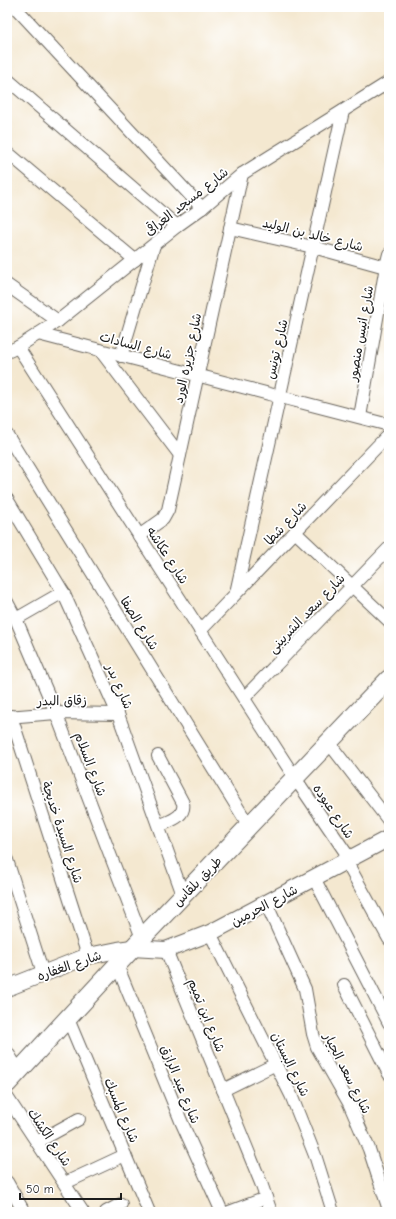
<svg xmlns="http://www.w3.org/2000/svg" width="396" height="1219" viewBox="0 0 396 1219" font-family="'Comic Neue','Playpen Sans Arabic',sans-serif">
  <rect width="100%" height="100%" fill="#fff"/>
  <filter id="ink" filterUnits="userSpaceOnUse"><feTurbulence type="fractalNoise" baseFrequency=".025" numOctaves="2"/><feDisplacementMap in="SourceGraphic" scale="8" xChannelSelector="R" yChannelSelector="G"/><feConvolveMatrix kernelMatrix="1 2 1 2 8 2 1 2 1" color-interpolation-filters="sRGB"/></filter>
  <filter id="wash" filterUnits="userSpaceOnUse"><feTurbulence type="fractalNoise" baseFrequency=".012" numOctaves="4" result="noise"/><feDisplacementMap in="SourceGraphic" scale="16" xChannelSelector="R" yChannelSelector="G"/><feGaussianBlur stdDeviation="0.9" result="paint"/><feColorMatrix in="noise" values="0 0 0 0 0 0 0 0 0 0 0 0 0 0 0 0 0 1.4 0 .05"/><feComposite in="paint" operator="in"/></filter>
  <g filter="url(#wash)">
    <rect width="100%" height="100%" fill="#f4e8d0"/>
  </g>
  <g filter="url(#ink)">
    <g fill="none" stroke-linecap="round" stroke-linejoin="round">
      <defs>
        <g id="minor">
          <polyline points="15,7 202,208"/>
          <polyline points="7,79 177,226"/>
          <polyline points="7,152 135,260"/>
          <polyline points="230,228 313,247 389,268"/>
          <polyline points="7,285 58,321"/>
          <polyline points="38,334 389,425"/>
          <polyline points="18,347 295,778 350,859"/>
          <polyline points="100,350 180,455"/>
          <polyline points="7,352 18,347 58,321 177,226 202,208 242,174 389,82"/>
          <polyline points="121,356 154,245"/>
          <polyline points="360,417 386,266 389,254"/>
          <polyline points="7,435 249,826"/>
          <polyline points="7,499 63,592 118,714 183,895"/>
          <polyline points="295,532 389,621"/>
          <polyline points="139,536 163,519 168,510 242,174"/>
          <polyline points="236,593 343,111"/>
          <polyline points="7,602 16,619 56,713 142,938"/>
          <polyline points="16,619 63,592"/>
          <polyline points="200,631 389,434"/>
          <polyline points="244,698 389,548"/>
          <polyline points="11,716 88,956"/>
          <polyline points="7,717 56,713 118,714"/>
          <polyline points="329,743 389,821"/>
          <path d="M158 756 183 803C186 817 169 821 159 826"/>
          <polyline points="7,860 43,973"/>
          <polyline points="346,861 389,939"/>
          <polyline points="314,878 389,1023"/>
          <polyline points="266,903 305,989 313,1034 317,1047 349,1103 369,1149 389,1210"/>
          <polyline points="210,933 291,1095 316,1158 333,1212"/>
          <polyline points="166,950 261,1183 271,1212"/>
          <polyline points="117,965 181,1121 222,1212"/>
          <polyline points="344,985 389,1074"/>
          <polyline points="68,1019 149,1212"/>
          <polyline points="7,1052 19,1071"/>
          <polyline points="223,1090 276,1064"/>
          <polyline points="7,1097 83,1212"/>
          <polyline points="37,1142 79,1119"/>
          <polyline points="7,1182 24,1212"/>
          <polyline points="65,1183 125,1155"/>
          <polyline points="106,1212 121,1204"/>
          <polyline points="229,1212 266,1198"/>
        </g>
        <polyline id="tertiary" points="7,988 88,956 118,950 132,948 166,950 210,933 389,838"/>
        <polyline id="secondary" points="7,1084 142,938 389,679"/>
      </defs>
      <use href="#minor" stroke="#68635b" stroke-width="14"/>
      <use href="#tertiary" stroke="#68635b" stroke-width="18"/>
      <use href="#secondary" stroke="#68635b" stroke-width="20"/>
      <use href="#minor" stroke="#fff" stroke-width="12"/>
      <use href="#tertiary" stroke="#fff" stroke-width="16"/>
      <use href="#secondary" stroke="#fff" stroke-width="18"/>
    </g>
  </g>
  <g text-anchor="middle" stroke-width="3.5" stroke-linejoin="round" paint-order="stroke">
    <g font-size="13" fill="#1c1c1c" stroke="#fff">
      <text transform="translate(186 201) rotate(-38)" y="5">شارع مسجد العراقى</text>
      <text transform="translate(313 234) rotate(14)" y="5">شارع خالد بن الوليد</text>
      <text transform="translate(360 333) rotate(-80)" y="5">شارع انيس منصور</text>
      <text transform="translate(136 345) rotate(15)" y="5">شارع السادات</text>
      <text transform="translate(276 349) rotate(-77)" y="5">شارع تونس</text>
      <text transform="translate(187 358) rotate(-78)" y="5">شارع جزيره الورد</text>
      <text transform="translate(285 523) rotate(-46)" y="5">شارع شطا</text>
      <text transform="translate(168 555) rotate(57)" y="5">شارع عكاشه</text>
      <text transform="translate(306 613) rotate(-46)" y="5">شارع سعد الشربينى</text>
      <text transform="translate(140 623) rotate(58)" y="5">شارع الصفا</text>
      <text transform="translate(120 686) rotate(66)" y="5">شارع بدر</text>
      <text transform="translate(62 700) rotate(-1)" y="5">زقاق البدر</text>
      <text transform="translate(91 764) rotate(69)" y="5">شارع السلام</text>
      <text transform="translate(334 811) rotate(56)" y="5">شارع عبوده</text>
      <text transform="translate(63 832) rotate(72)" y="5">شارع السيدة خديجة</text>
      <text transform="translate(197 881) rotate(-46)" y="5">طريق بلقاس</text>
      <text transform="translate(264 905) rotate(-28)" y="5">شارع الحرمين</text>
      <text transform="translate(69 965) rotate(-19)" y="5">شارع الغفاره</text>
      <text transform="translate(207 1015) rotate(68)" y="5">شارع ابن تميم</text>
      <text transform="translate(291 1064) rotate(64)" y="5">شارع البستان</text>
      <text transform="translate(348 1073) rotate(63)" y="5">شارع سعد الجيار</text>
      <text transform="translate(181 1084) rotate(68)" y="5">شارع عبد الرازق</text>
      <text transform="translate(122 1110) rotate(67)" y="5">شارع المسبك</text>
      <text transform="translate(50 1137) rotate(56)" y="5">شارع الكشك</text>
    </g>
  </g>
  <rect width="396" height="1219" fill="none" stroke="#fff" stroke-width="24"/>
  <path d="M20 1193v6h101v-6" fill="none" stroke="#1c1c1c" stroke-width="2"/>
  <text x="26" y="1193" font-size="12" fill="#1c1c1c" stroke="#ffffff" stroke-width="3" paint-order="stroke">50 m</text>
</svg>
